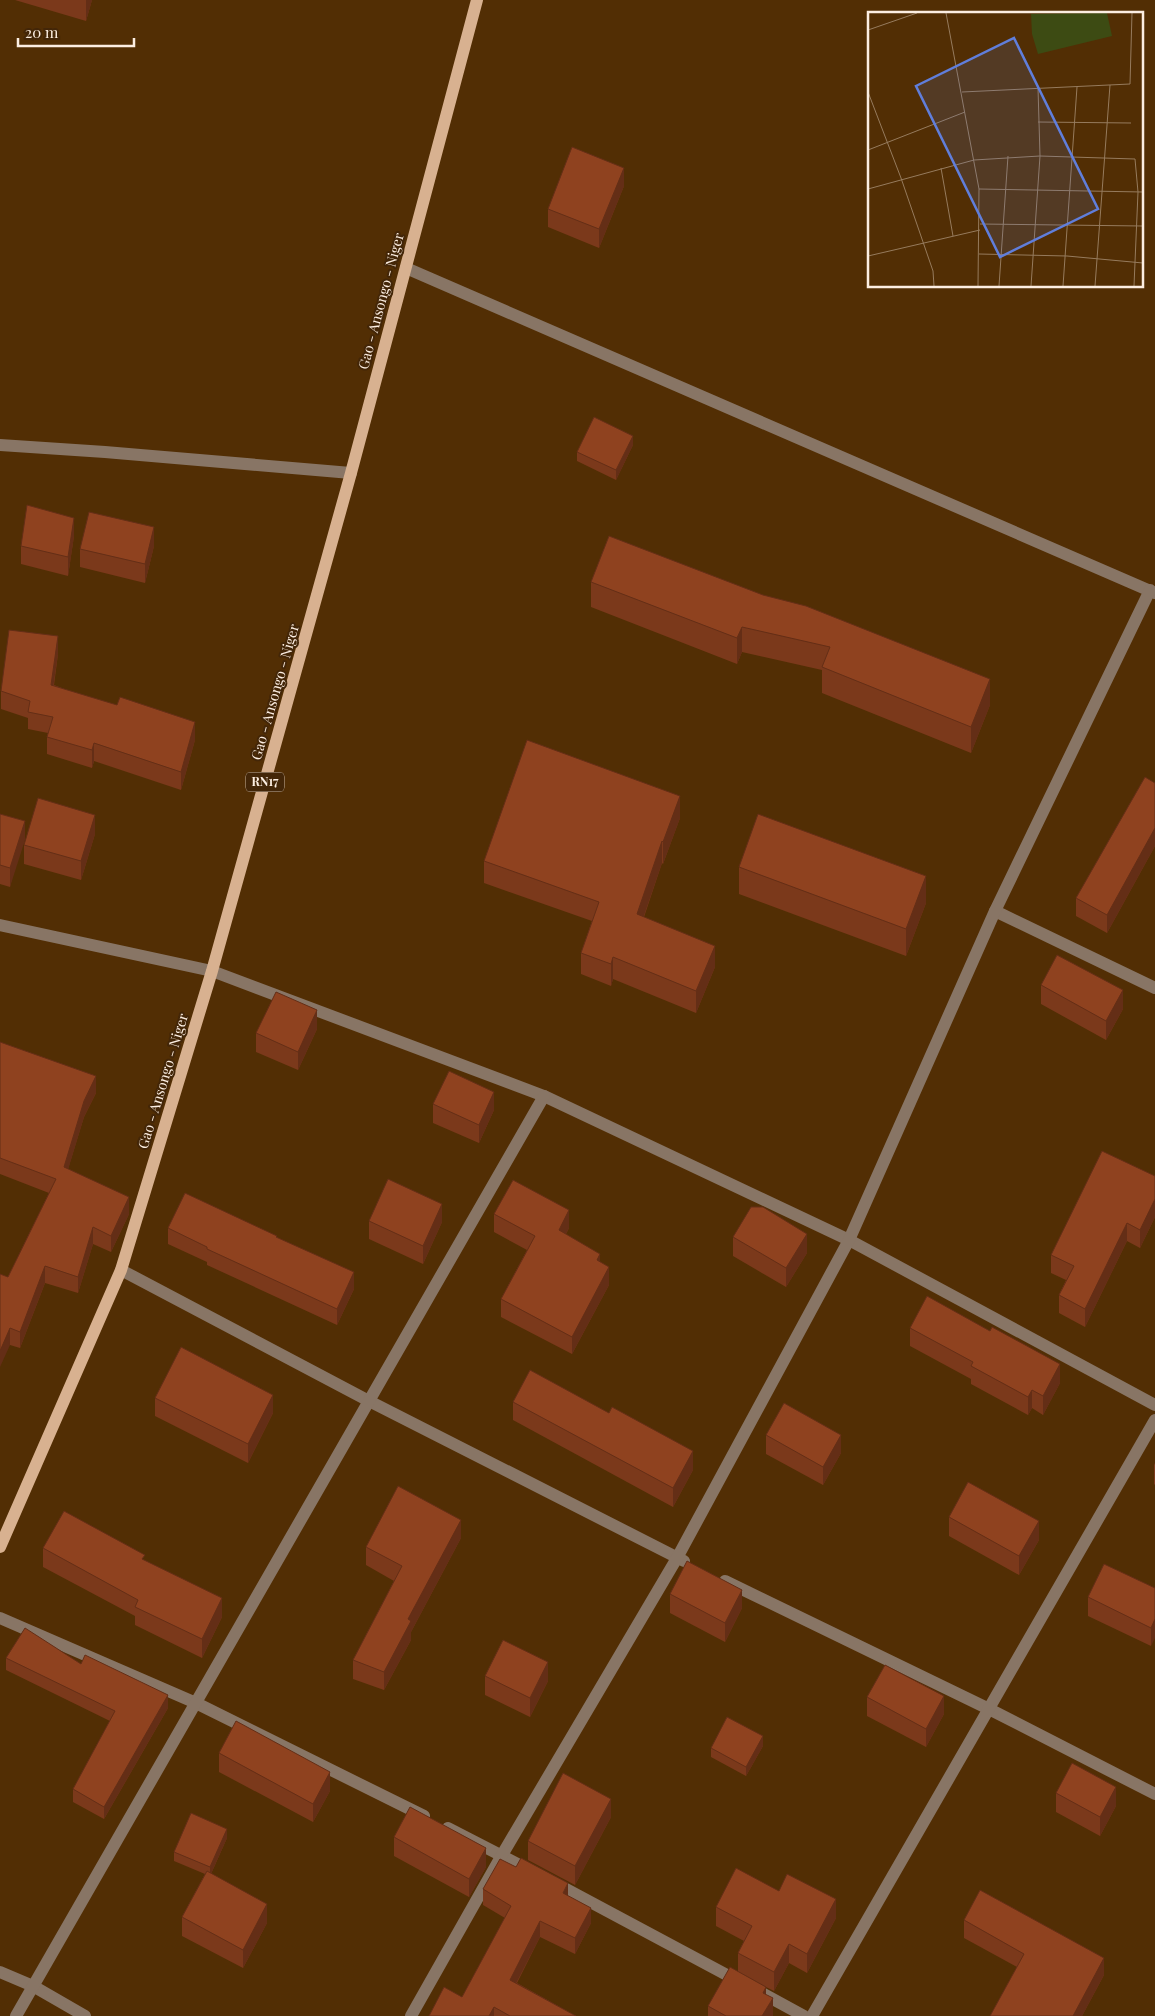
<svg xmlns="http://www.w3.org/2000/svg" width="1155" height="2016" viewBox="0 0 1155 2016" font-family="'Playfair Display',serif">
  <rect width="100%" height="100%" fill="#522e04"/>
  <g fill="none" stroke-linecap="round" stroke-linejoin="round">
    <g stroke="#887565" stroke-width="12">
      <polyline points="406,268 1155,593"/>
      <polyline points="0,445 105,452 351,473"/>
      <polyline points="995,911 1155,988"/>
      <polyline points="0,925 212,971 544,1096 849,1240 1155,1405"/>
      <polyline points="121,1270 369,1401 684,1561"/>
      <polyline points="725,1581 989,1709 1155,1794"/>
      <polyline points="0,1618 196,1703 424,1816"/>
      <polyline points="448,1828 533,1872"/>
      <polyline points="553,1882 740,1982"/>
      <polyline points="0,1972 33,1986 85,2016"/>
      <polyline points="758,1991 804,2016"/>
      <polyline points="16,2016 544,1096"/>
      <polyline points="411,2016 502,1855 677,1558 849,1240 995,911 1150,590"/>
      <polyline points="812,2016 1155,1420"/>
    </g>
    <polyline stroke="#d8b190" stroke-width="12" points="0,1547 121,1270 212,971 351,473 477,0"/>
  </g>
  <g fill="#7b391b">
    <polygon points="15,0 92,0 86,21"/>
    <polygon points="624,186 599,248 548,227 548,209"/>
    <polygon points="633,445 616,480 577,461 577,452"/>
    <polygon points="74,536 68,576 21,564 21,546"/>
    <polygon points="609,536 990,705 971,753 822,693 822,670 742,652 737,664 591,607 591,582"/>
    <polygon points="154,546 145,583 80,567 80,549"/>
    <polygon points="58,654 54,685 195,740 181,790 94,761 92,768 47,754 47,737 48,733 28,729 28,718 1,709 1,691"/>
    <polygon points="1155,783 1155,846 1107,933 1076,916 1076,898"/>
    <polygon points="0,814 25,821 10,887 0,884"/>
    <polygon points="680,818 663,864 662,863 644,917 715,967 696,1013 613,979 611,986 581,974 581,953 592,921 484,883 484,861"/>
    <polygon points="95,834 81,880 24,864 24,845"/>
    <polygon points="739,867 926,903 906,956 739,894"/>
    <polygon points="1041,985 1123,1009 1106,1040 1041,1004"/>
    <polygon points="317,1029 298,1070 256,1052 256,1033"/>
    <polygon points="0,1042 96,1093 84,1117 68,1169 129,1214 111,1252 93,1244 78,1293 45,1283 20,1348 10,1345 8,1277 49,1193 0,1174"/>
    <polygon points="433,1104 494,1110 479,1143 433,1123"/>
    <polygon points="1155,1176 1155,1217 1140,1248 1127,1241 1085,1327 1059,1313 1059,1295 1066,1280 1051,1273 1051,1255"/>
    <polygon points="494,1214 569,1228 566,1234 600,1262 609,1285 572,1354 501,1317 501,1299 527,1250 494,1232"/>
    <polygon points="369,1221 442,1222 423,1264 369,1239"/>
    <polygon points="168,1228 277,1237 354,1289 337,1325 207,1265 207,1262 168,1244"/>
    <polygon points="733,1237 807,1253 786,1287 733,1256"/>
    <polygon points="910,1328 1060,1383 1043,1415 1032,1408 1028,1415 971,1384 971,1379 910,1346"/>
    <polygon points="155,1398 273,1413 248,1463 155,1416"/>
    <polygon points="513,1402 693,1470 673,1507 513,1420"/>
    <polygon points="766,1435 841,1453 823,1485 766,1454"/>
    <polygon points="1155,1463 1155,1485 1154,1484 1154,1465"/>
    <polygon points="949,1517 1039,1540 1019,1575 949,1536"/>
    <polygon points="461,1538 411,1632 411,1640 384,1690 353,1679 353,1660 394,1581 366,1565 366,1547"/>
    <polygon points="43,1548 145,1561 222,1617 202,1658 135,1625 135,1616 43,1567"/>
    <polygon points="1155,1588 1151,1646 1088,1616 1088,1597"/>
    <polygon points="670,1594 742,1608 725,1642 670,1613"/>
    <polygon points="6,1658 81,1664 168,1708 104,1819 73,1802 73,1789 110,1721 6,1670"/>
    <polygon points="485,1676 548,1681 530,1717 485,1695"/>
    <polygon points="867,1697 944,1714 926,1747 867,1716"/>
    <polygon points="763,1746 746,1776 711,1757 711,1748"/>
    <polygon points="219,1753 330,1791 313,1822 219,1772"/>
    <polygon points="1056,1793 1116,1806 1100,1836 1056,1812"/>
    <polygon points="611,1817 575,1885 528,1860 528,1841"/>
    <polygon points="394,1837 486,1867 469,1897 394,1856"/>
    <polygon points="227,1838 211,1874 267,1923 243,1968 182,1936 182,1917 205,1874 174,1861 174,1852"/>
    <polygon points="483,1889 568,1896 591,1923 575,1954 540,1937 517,1983 576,2016 429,2016 462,1997 505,1918 483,1905"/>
    <polygon points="779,1891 836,1918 807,1973 789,1963 774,1991 766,1987 766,1995 773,2016 708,2016 708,2006 738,1971 738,1953 744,1941 716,1926 716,1907"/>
    <polygon points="964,1920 1104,1975 1082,2016 990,2016 1017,1967 964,1938"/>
  </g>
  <g fill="#642e16">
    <polygon points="86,0 92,0 86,21"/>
    <polygon points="624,168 624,186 599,248 599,229"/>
    <polygon points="633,436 633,445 616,480 616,470"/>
    <polygon points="74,518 74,536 68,576 68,557"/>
    <polygon points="154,527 154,546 145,583 145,564"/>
    <polygon points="742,627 742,652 737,664 737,638"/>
    <polygon points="58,636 58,654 51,702 51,685"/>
    <polygon points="990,679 990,705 971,753 971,727"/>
    <polygon points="195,722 195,740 181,790 181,772"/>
    <polygon points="94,743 94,761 92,768 92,750"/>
    <polygon points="680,796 680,818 663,864 663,842"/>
    <polygon points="95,815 95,834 81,880 81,861"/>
    <polygon points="25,821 25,840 10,887 10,868"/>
    <polygon points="1155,828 1155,846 1107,933 1107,915"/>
    <polygon points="662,841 662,863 637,936 637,914"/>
    <polygon points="926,876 926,903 906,956 906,929"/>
    <polygon points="715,946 715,967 696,1013 696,991"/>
    <polygon points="613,957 613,979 611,986 611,964"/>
    <polygon points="1123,990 1123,1009 1106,1040 1106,1021"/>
    <polygon points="317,1010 317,1029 298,1070 298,1052"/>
    <polygon points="96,1076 96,1093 84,1117 64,1183 64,1167 84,1101"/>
    <polygon points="494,1092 494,1110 479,1143 479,1125"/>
    <polygon points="129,1197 129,1214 111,1252 111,1236"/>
    <polygon points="1155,1199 1155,1217 1140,1248 1140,1230"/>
    <polygon points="442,1204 442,1222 423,1264 423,1246"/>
    <polygon points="569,1210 569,1228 559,1248 559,1230"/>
    <polygon points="1127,1223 1127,1241 1085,1327 1085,1309"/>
    <polygon points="93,1227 93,1244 78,1293 78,1277"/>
    <polygon points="807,1234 807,1253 786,1287 786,1268"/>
    <polygon points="600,1254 600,1272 597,1260"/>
    <polygon points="45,1266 45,1283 20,1348 20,1332"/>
    <polygon points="609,1267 609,1285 572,1354 572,1337"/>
    <polygon points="354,1272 354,1289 337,1325 337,1309"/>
    <polygon points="10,1328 10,1345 0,1367 0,1351"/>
    <polygon points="1060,1364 1060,1383 1043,1415 1043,1396"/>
    <polygon points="1032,1390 1032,1408 1028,1415 1028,1397"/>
    <polygon points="273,1395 273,1413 248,1463 248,1444"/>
    <polygon points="841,1435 841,1453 823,1485 823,1467"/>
    <polygon points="693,1451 693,1470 673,1507 673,1488"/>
    <polygon points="461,1520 461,1538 411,1632 411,1640 384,1690 384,1672 408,1619"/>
    <polygon points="1039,1521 1039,1540 1019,1575 1019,1556"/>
    <polygon points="742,1590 742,1608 725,1642 725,1623"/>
    <polygon points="222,1598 222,1617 202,1658 202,1639"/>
    <polygon points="1155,1619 1155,1638 1151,1646 1151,1628"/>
    <polygon points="548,1662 548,1681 530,1717 530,1698"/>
    <polygon points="168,1695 168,1708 104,1819 104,1807"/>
    <polygon points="944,1696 944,1714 926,1747 926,1729"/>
    <polygon points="763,1736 763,1746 746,1776 746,1767"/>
    <polygon points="330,1772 330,1791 313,1822 313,1804"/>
    <polygon points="1116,1787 1116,1806 1100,1836 1100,1817"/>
    <polygon points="611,1799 611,1817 575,1885 575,1866"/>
    <polygon points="227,1829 227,1838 210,1876 210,1867"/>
    <polygon points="486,1848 486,1867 469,1897 469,1879"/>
    <polygon points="568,1883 568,1899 563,1893"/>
    <polygon points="836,1899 836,1918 807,1973 807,1954"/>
    <polygon points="267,1904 267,1923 243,1968 243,1950"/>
    <polygon points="591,1908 591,1923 575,1954 575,1938"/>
    <polygon points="540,1921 540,1937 510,1995 510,1980"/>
    <polygon points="789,1944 789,1963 774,1991 774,1972"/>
    <polygon points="1104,1958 1104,1975 1082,2016 1073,2016"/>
    <polygon points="766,1987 766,2005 763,1993"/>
    <polygon points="773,1998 773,2016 762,2016"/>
    <polygon points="494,2007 494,2016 489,2016"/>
  </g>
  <g fill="#8f421f" stroke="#642e16">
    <polygon points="572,147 624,168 599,229 548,209"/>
    <polygon points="594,417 633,436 616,470 577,452"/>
    <polygon points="27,505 74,518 68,557 21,546"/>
    <polygon points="89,512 154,527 145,564 80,549"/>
    <polygon points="609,536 763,595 806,606 990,679 971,727 822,667 830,647 742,627 737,638 591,582"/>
    <polygon points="9,630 58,636 51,685 117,705 120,697 195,722 181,772 94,743 92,750 47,737 53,717 28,712 30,701 1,691"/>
    <polygon points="527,740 680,796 663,842 662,841 637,914 715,946 696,991 613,957 611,964 581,953 599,902 484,861"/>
    <polygon points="1145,777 1155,783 1155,828 1107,915 1076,898"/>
    <polygon points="38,798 95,815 81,861 24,845"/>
    <polygon points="0,814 25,821 10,868 0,865"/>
    <polygon points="758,814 926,876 906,929 739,867"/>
    <polygon points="1057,955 1123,990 1106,1021 1041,985"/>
    <polygon points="276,992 317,1010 298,1052 256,1033"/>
    <polygon points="0,1042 96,1076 84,1101 64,1167 129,1197 111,1236 93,1227 78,1277 45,1266 20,1332 10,1328 0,1351 0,1274 8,1277 56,1179 0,1158"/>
    <polygon points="449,1071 494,1092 479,1125 433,1104"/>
    <polygon points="1102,1151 1155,1176 1155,1199 1140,1230 1127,1223 1085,1309 1059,1295 1074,1266 1051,1255"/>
    <polygon points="388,1179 442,1204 423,1246 369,1221"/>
    <polygon points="513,1180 569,1210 559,1230 600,1254 597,1260 609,1267 572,1337 501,1299 535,1236 494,1214"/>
    <polygon points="185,1193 277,1236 276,1237 354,1272 337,1309 207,1249 207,1247 168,1228"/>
    <polygon points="751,1207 763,1207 807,1234 786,1268 733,1237"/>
    <polygon points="927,1296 990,1331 992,1327 1060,1364 1043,1396 1032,1390 1028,1397 971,1366 973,1362 910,1328"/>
    <polygon points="181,1347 273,1395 248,1444 155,1398"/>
    <polygon points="530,1370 609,1413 612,1407 693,1451 673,1488 513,1402"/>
    <polygon points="784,1403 841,1435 823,1467 766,1435"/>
    <polygon points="968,1482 1039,1521 1019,1556 949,1517"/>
    <polygon points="398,1486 461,1520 408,1619 411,1621 384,1672 353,1660 402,1566 366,1547"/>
    <polygon points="64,1511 145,1555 142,1559 222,1598 202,1639 135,1607 138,1600 43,1548"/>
    <polygon points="687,1561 742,1590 725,1623 670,1594"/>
    <polygon points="1104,1564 1155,1588 1155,1619 1151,1628 1088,1597"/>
    <polygon points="25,1628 81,1664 85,1655 168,1695 104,1807 73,1789 115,1711 6,1658"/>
    <polygon points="503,1640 548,1662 530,1698 485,1676"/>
    <polygon points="885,1665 944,1696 926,1729 867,1697"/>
    <polygon points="727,1717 763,1736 746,1767 711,1748"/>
    <polygon points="236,1721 330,1772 313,1804 219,1753"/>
    <polygon points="1072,1763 1116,1787 1100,1817 1056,1793"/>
    <polygon points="563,1773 611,1799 575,1866 528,1841"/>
    <polygon points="410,1807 486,1848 469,1879 394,1837"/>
    <polygon points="191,1813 227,1829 210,1867 174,1852"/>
    <polygon points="521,1858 568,1883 563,1893 591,1908 575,1938 540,1921 510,1980 576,2016 510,2016 494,2007 489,2016 429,2016 444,1987 462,1997 511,1906 483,1889 500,1859 516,1867"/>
    <polygon points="736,1868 779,1891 787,1874 836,1899 807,1954 789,1944 774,1972 738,1953 752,1926 716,1907"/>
    <polygon points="207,1871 267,1904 243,1950 182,1917"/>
    <polygon points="980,1890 1104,1958 1073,2016 990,2016 1024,1954 964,1920"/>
    <polygon points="730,1967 766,1987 763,1993 773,1998 762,2016 726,2016 708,2006"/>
  </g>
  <g text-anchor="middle" stroke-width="4" stroke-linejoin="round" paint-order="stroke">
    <rect fill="#432608" stroke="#c4b2a1" stroke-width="1" x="246" y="772.5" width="38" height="19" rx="4"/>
    <g font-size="12" font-weight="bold" fill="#fceee2">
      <text x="265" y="786">RN17</text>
    </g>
    <g font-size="14" fill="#fceee2" stroke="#432608">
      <text transform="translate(381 301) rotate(-75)" y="5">Gao - Ansongo - Niger</text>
      <text transform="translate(275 692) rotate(-74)" y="5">Gao - Ansongo - Niger</text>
      <text transform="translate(163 1081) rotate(-73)" y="5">Gao - Ansongo - Niger</text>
    </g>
  </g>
  <g transform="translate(868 12)">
    <rect width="275" height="275" fill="#522e04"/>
    <path d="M239 1 244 24 170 42 164 22 163 2Z" fill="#3d4b13"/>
    <path fill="none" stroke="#967b5d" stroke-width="1" d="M78 1 111 177 110 274M0 18 49 1M0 80 33 166 65 259 66 274M94 80 262 72 264 1M170 110 263 111M0 138 97 100M73 156 85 224M0 177 106 148 172 144 267 147 270 180 266 274M111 177 275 180M112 212 275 214M111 242 199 244 275 251M0 244 112 218M131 274 140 144M163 274 172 144 170 76M195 274 209 75M227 274 242 73"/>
    <path fill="#607edb" fill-opacity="0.15" stroke="#607edb" stroke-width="2.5" d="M146 26 230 197 132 245 48 74Z"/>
    <rect width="275" height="275" fill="none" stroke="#fceee2" stroke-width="2.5"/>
  </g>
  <path d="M18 38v8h116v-8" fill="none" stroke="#fceee2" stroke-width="2.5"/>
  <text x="25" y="38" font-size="15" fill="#fceee2" stroke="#432608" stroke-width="4" paint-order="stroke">20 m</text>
</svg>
